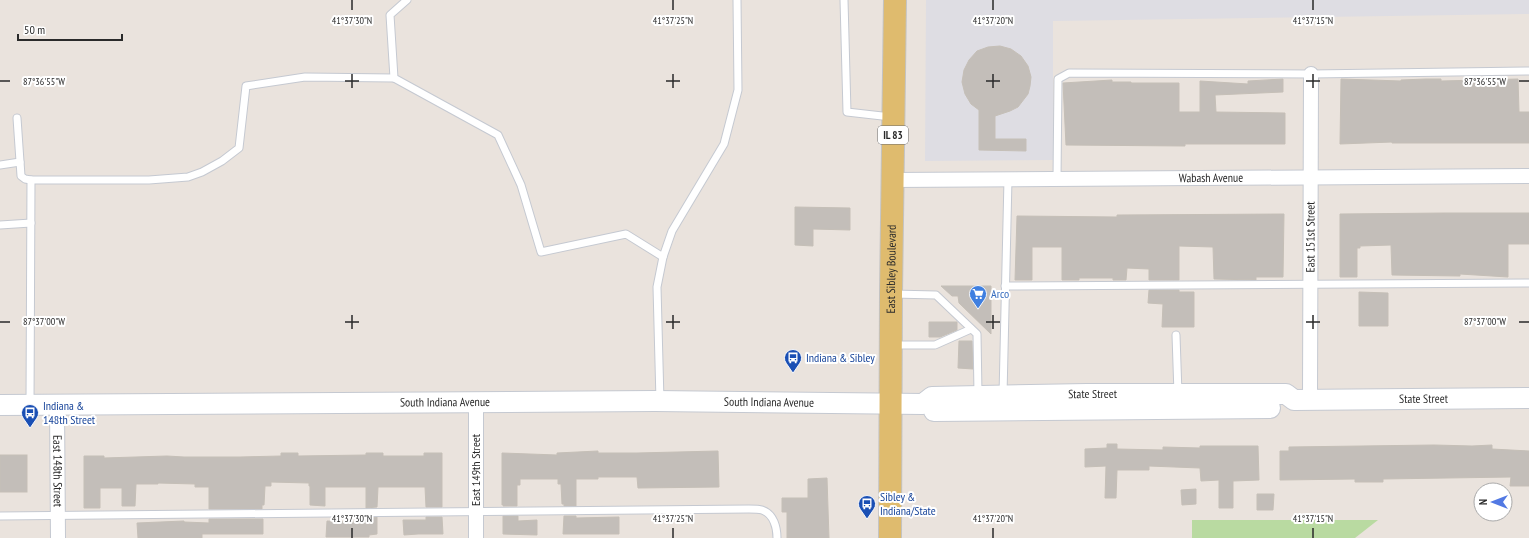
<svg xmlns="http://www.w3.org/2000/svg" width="1529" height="538" viewBox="0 0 1529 538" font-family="'PT Sans Narrow',sans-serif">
  <rect width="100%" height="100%" fill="#eae3dd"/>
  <polygon fill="#dedde3" points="926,0 1529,0 1529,14 1053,21 1053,160 925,161"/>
  <polygon fill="#b9daa1" points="1192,520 1378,520 1355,538 1192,538"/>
  <g fill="#c3beb9" stroke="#c5bfb7">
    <polygon points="1000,46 1011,49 1021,56 1028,66 1031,77 1030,86 1028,94 1018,107 1010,111 995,116 995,139 1026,139 1026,151 979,150 979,110 971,104 965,94 962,82 964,70 969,60 977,51 988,47"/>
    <polygon points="1283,79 1283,92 1215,95 1216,112 1285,113 1285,144 1185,144 1185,146 1066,145 1063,83 1112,80 1112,82 1131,82 1131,83 1179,83 1179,112 1200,112 1200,81 1248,84 1248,81"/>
    <polygon points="1341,79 1401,81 1401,80 1426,79 1441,79 1441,81 1518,79 1519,112 1529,112 1529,143 1392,143 1392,142 1340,144"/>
    <polygon points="795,207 850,208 850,230 813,229 813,246 795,245"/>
    <polygon points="1445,213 1529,213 1529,244 1508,244 1508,277 1460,274 1460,276 1392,275 1391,245 1360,246 1360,248 1357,248 1357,277 1340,277 1340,214"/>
    <polygon points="1284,214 1283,277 1256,277 1256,280 1214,279 1213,247 1179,246 1179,280 1149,280 1149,269 1127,268 1126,280 1113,280 1113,278 1079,278 1079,280 1062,280 1062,247 1032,247 1032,280 1015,280 1017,216 1117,217 1117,215"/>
    <polygon points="941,286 991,286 991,334 959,303 958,296 952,296"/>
    <polygon points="1149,290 1179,290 1179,292 1194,292 1194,327 1162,327 1163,304 1148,303"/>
    <polygon points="1359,292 1388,293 1388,326 1359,326"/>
    <polygon points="929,322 957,322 957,330 940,337 929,337"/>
    <polygon points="959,341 972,341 973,369 958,368"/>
    <polygon points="1107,444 1117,444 1117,449 1163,450 1163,447 1200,448 1200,446 1258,446 1259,480 1233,481 1233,508 1219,508 1219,480 1201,481 1200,468 1149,466 1149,470 1117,470 1116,498 1105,498 1106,466 1085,467 1085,449 1107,448"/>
    <polygon points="1434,445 1472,446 1492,445 1492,449 1529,451 1529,486 1510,486 1511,477 1383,479 1383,482 1355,482 1355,479 1280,480 1280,451 1289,451 1289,447"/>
    <polygon points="598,451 598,453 637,453 718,451 719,487 638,488 637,477 598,477 598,479 576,479 576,506 564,506 564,504 562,504 561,484 558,484 558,479 520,479 520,485 517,485 517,506 503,506 504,505 502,505 502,453 557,455 557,453"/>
    <polygon points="281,453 298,453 298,456 366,455 366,453 383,453 383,456 424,456 424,453 442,453 442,507 426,507 425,487 378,487 377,507 366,508 366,487 325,487 325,506 310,505 310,486 309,486 309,483 271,482 271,486 265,486 264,505 262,505 262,509 209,509 209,487 195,487 195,484 158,483 158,484 136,484 135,506 122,506 122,488 100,488 100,508 84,508 84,456 104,456 104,458 167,456 184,457 240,457 281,456"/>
    <rect x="0" y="455" width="27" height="37"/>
    <polygon points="827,478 829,538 787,538 787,512 782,512 782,498 808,498 808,479"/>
    <polygon points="1196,489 1196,504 1182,505 1181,490"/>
    <polygon points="1257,494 1274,494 1273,510 1257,510"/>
    <polygon points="503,516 518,516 518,521 537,520 537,535 503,534"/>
    <polygon points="564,516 576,516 576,518 619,517 619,534 563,534"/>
    <polygon points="377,517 377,534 369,535 369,537 326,537 327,521 356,522 356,521 365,521 365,518"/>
    <polygon points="426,517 442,517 443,534 418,534 404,535 403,520 426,520"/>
    <polygon points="209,519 263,519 263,534 202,534 202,538 138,538 137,523 184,521 184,522 209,523"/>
  </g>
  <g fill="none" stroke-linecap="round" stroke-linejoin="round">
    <defs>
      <g id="lane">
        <polyline points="407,0 390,15 394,78 498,135 521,185 541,252 626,234 663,257"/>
        <polyline points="844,0 847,112 891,117"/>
        <polyline points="17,118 21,176 25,179 31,180"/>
        <polyline points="0,165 20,162"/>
        <polyline points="1057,179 1058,79 1069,73 1311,74 1529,71"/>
        <polyline points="0,225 31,223"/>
        <polyline points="1005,286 1529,283"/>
        <polyline points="893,294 936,295 977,334 978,394"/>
        <polyline points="1176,335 1178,394"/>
        <polyline points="893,345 935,345 971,329"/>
        <polyline points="1003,395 1008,179"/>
        <polyline points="660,401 657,287 663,257 672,231 724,144 738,90 737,0"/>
        <polyline points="30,403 31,180 149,180 188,177 202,172 222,161 239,148 246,86 305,77 394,78"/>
        <path d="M0 516 749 509C753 509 759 509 762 510 774 514 777 528 777 538"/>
      </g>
      <g id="street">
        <path id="s1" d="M892 180 1529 176"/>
        <path id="s2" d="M1310 400 1311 74"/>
        <polyline points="476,402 476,538"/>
        <path id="s3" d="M57 405 58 538"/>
      </g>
      <g id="secondary">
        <path id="s4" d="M0 405 655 401 923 404 932 397 1087 394H1286L1294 400 1529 398"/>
        <polyline points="934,411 1270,408"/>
      </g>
      <g id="primary">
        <path id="s5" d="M890 538 891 294 895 0"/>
      </g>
    </defs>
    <use href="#lane" stroke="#c5c9d1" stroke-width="9"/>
    <use href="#street" stroke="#c5c9d1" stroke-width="16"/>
    <use href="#secondary" stroke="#c5c9d1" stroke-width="22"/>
    <use href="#primary" stroke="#c3c3c3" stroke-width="24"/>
    <use href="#lane" stroke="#fff" stroke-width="7"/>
    <use href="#street" stroke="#fff" stroke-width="14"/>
    <use href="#secondary" stroke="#fff" stroke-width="20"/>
    <use href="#primary" stroke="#dfbb6e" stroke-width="22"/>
  </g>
  <path fill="none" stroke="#2a2a2a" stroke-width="1.5" d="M352 0V10M673 0V10M993 0V10M1313 0V10M352 74V88M673 74V88M993 74V88M1313 74V88M0 81H10M345 81H359M666 81H680M986 81H1000M1306 81H1320M1519 81H1529M352 315V329M673 315V329M993 315V329M1313 315V329M0 322H10M345 322H359M666 322H680M986 322H1000M1306 322H1320M1519 322H1529M352 528V538M673 528V538M993 528V538M1313 528V538"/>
  <defs>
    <symbol id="supermarket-pin" viewBox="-11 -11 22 30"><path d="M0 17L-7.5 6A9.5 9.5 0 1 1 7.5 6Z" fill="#3f7fe0" stroke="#fff"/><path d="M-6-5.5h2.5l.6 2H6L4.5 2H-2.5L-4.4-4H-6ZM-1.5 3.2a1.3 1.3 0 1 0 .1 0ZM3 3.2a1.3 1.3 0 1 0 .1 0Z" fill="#fff"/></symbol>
    <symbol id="bus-pin" viewBox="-11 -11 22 30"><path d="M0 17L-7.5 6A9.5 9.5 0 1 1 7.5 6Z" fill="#1a4fb4" stroke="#fff"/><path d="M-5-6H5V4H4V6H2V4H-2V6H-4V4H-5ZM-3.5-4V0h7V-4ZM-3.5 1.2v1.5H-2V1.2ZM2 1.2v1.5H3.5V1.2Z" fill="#fff"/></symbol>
  </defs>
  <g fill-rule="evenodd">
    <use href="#supermarket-pin" x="968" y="284" width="20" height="27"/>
    <use href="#bus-pin" x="783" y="348" width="20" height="27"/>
    <use href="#bus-pin" x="20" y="403" width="20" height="27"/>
    <use href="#bus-pin" x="857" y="494" width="20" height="27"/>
  </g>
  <g text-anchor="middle" stroke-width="4" stroke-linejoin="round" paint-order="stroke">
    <rect fill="#fff" stroke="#6a6a6a" stroke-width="1" x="878" y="126" width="30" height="18" rx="3"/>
    <g font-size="11" font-weight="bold" fill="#2a2a2a">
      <text x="893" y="139">IL 83</text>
    </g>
    <g font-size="12" fill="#2a2a2a" stroke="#fff">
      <text dy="4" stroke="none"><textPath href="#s1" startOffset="319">Wabash Avenue</textPath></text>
      <text dy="4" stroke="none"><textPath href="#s2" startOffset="163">East 151st Street</textPath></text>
      <text dy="4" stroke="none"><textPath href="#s5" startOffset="269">East Sibley Boulevard</textPath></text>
      <text dy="4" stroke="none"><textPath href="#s4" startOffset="1095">State Street</textPath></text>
      <text dy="4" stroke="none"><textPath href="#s4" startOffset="1428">State Street</textPath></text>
      <text dy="4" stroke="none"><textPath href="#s4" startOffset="445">South Indiana Avenue</textPath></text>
      <text dy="4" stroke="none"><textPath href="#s4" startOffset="769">South Indiana Avenue</textPath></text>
      <text transform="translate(476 470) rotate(-90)" y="4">East 149th Street</text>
      <text dy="4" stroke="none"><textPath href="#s3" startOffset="66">East 148th Street</textPath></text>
    </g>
    <g font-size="12" fill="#366cbe" stroke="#fff" text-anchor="start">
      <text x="991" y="298">Arco</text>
    </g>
    <g font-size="12" fill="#164399" stroke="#fff" text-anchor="start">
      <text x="806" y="362">Indiana &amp; Sibley</text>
      <text x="43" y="410">Indiana &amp;<tspan x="43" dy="14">148th Street</tspan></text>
      <text x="880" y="501">Sibley &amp;<tspan x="880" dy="14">Indiana/State</tspan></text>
    </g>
  </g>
  <g font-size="10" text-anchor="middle" fill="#2a2a2a" stroke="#fff" stroke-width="4" stroke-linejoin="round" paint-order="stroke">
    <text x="352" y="24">41°37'30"N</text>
    <text x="673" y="24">41°37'25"N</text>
    <text x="993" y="24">41°37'20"N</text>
    <text x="1313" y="24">41°37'15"N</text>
    <text x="1485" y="85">87°36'55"W</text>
    <text x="44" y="85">87°36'55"W</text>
    <text x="1485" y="325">87°37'00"W</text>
    <text x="44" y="325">87°37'00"W</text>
    <text x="352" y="522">41°37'30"N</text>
    <text x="673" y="522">41°37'25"N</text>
    <text x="993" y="522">41°37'20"N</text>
    <text x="1313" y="522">41°37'15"N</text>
  </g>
  <g transform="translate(1493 502) rotate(270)"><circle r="19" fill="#ffffff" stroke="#aaaaaa"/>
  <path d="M0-3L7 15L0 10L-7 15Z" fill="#5279e3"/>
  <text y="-6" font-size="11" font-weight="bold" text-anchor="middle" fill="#2a2a2a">N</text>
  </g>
  <path d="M18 34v6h104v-6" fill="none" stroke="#2a2a2a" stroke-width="2"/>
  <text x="24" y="34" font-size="12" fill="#2a2a2a" stroke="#ffffff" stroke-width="3" paint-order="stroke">50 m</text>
</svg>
